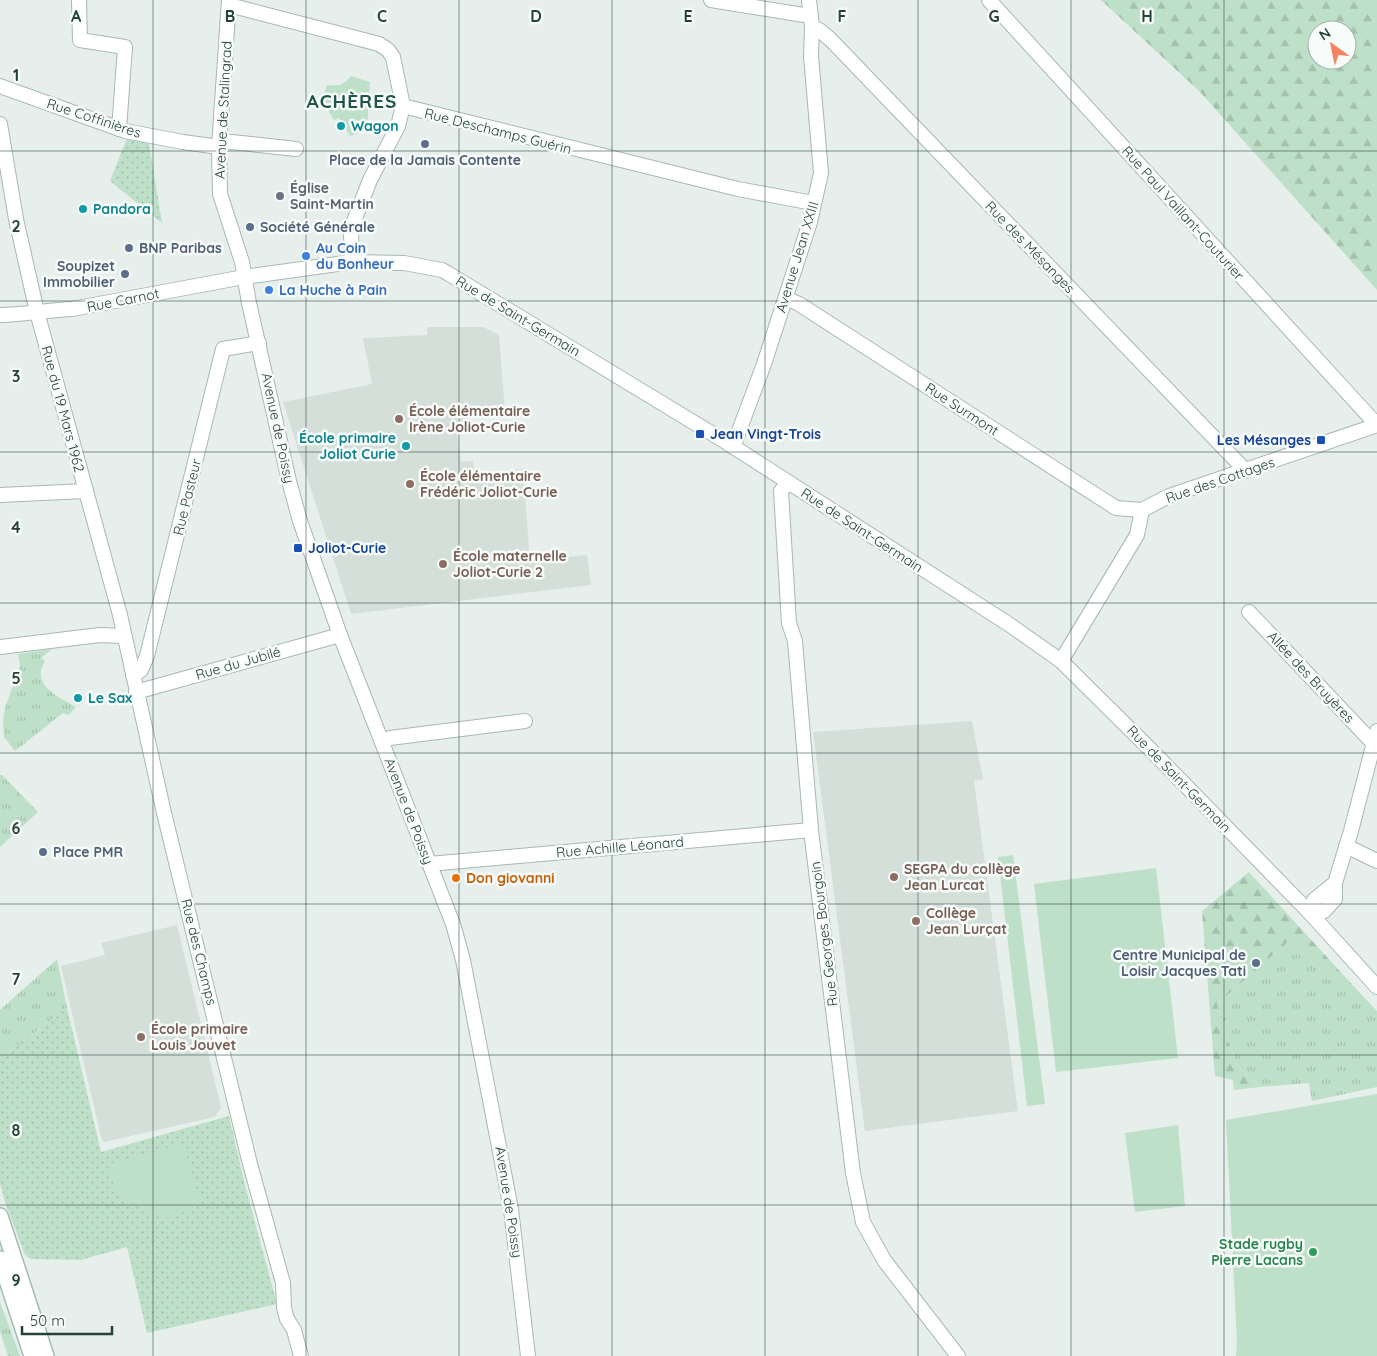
<svg xmlns="http://www.w3.org/2000/svg" width="1377" height="1356" viewBox="0 0 1377 1356" font-family="Quicksand,sans-serif">
  <defs>
    <pattern id="grass-tufts" width="24" height="20" patternUnits="userSpaceOnUse" patternTransform="scale(1.25)"><rect width="24" height="20" fill="#bfe0c8"/><path d="M3 7l-1-3M5 7V3M7 7l1-3M15 17l-1-3M17 17v-4M19 17l1-3" fill="none" stroke="#a4c1ad"/></pattern>
    <pattern id="forest-firs" width="22" height="20" patternUnits="userSpaceOnUse" patternTransform="scale(1.25)"><rect width="22" height="20" fill="#bfe0c8"/><path d="M5 1l3.5 6h-7zM16 11l3.5 6h-7z" fill="#a4c1ad"/></pattern>
    <pattern id="park-dots" width="8" height="8" patternUnits="userSpaceOnUse" patternTransform="scale(1.25)"><rect width="8" height="8" fill="#bfe0c8"/><path d="M2 2h.1M6 6h.1" fill="none" stroke="#a4c1ad" stroke-width="1.8" stroke-linecap="round"/></pattern>
  </defs>
  <rect width="100%" height="100%" fill="#e6efeb"/>
  <g fill="#d4dfda">
    <polygon points="427,327 483,327 499,335 505,411 467,416 468,425 456,426 461,462 473,461 475,476 523,469 530,561 587,555 591,585 351,614 283,402 372,384 363,338 427,335"/>
    <polygon points="972,721 983,779 974,781 1018,1111 865,1131 813,732"/>
    <polygon points="177,925 221,1107 215,1117 104,1142 101,1137 61,966 105,955 101,943"/>
  </g>
  <g fill="url(#grass-tufts)">
    <path d="M52 649 41 658 45 661C30 685 59 697 76 707L69 715 63 713 15 751 4 737 3 722 5 708 20 666 18 654Z"/>
    <polygon points="0,775 2,775 38,812 0,847"/>
    <polygon points="1290,940 1317,967 1359,992 1377,1011 1377,1087 1312,1101 1309,1083 1260,1087 1236,1064 1217,1004"/>
    <polygon points="57,959 67,1008 0,1059 0,1010"/>
    <polygon points="0,1302 20,1356 8,1356 0,1331"/>
  </g>
  <g fill="url(#forest-firs)" fill-rule="evenodd">
    <path d="M1101 0H1377V290L1200 92ZM1317 30H1347V60H1317Z"/>
    <polygon points="1249,872 1359,992 1317,967 1290,940 1217,1004 1236,1064 1260,1087 1234,1090 1233,1080 1215,1076 1202,911"/>
  </g>
  <g fill="url(#park-dots)">
    <polygon points="127,138 137,138 149,143 162,223 110,181"/>
    <polygon points="67,1008 101,1152 229,1116 245,1185 277,1304 147,1333 127,1247 81,1260 31,1259 25,1255 6,1205 0,1184 0,1059"/>
  </g>
  <g fill="#bfe0c8">
    <path d="M351 76 370 82 367 130 350 136 339 118 334 120 322 101 327 85C339 86 343 86 351 76Z"/>
    <polygon points="1013,855 1045,1104 1027,1106 998,857"/>
    <polygon points="1156,868 1178,1058 1056,1072 1034,884"/>
    <polygon points="1377,1094 1377,1356 1236,1356 1237,1342 1226,1120"/>
    <polygon points="1178,1125 1185,1206 1135,1212 1125,1133"/>
    <polygon points="183,1144 201,1205 165,1219 116,1195 108,1164"/>
  </g>
  <g fill="none" stroke-linecap="round" stroke-linejoin="round">
    <defs>
      <g id="street">
        <polyline points="79,0 80,40 125,47 119,129"/>
        <polyline points="229,0 219,147 220,194 242,262 249,303 289,481 300,521 340,635 453,924 463,960 511,1209 528,1356"/>
        <polyline points="711,0 810,16"/>
        <polyline points="989,0 1377,425"/>
        <polyline points="229,5 379,44 388,50 393,57 403,106 398,126 370,180 354,221 351,234 352,262"/>
        <polyline points="812,27 819,30 830,39 1246,471"/>
        <polyline points="0,86 125,131 183,142 219,147"/>
        <polyline points="403,106 738,189 813,203"/>
        <polyline points="0,124 16,219 37,312 120,615 164,813 250,1164 283,1283 284,1308 287,1319 294,1330 301,1356"/>
        <polyline points="219,143 232,142 296,149"/>
        <polyline points="786,298 799,304 1116,508 1142,510"/>
        <path d="M0 315C24 315 48 310 72 309L244 277 352 262 404 263 442 270 449 274 726 442 1010 625 1061 661 1150 749 1310 913 1377 987"/>
        <polyline points="733,447 764,364 810,222 821,173 811,56 812,27 809,0"/>
        <polyline points="788,483 781,491 789,623 795,641 811,830 853,1173 863,1222 884,1260 958,1356"/>
        <polyline points="0,495 86,491"/>
        <polyline points="1249,612 1373,743"/>
        <polyline points="0,647 100,635 123,636"/>
        <polyline points="1061,661 1137,535 1142,510 1169,496 1377,425"/>
        <polyline points="133,675 141,670 147,656 223,349 259,343"/>
        <polyline points="136,692 340,635"/>
        <polyline points="382,741 390,738 525,721"/>
        <polyline points="1346,846 1377,861"/>
        <polyline points="429,864 811,830"/>
        <polyline points="1335,883 1314,900 1310,913 1324,911 1335,899 1335,883 1351,831 1377,731"/>
      </g>
      <g id="secondary">
        <polyline points="0,1216 46,1356"/>
        <polyline points="0,1259 32,1356"/>
      </g>
    </defs>
    <use href="#street" stroke="#a8b8b2" stroke-width="16"/>
    <use href="#secondary" stroke="#a4bbb3" stroke-width="18"/>
    <use href="#street" stroke="#fff" stroke-width="14"/>
    <use href="#secondary" stroke="#fff" stroke-width="15"/>
  </g>
  <path fill="none" stroke="#24423a" stroke-width="1" stroke-opacity="0.55" d="M153 0V1356M306 0V1356M459 0V1356M612 0V1356M765 0V1356M918 0V1356M1071 0V1356M1224 0V1356M0 151H1377M0 301H1377M0 452H1377M0 603H1377M0 753H1377M0 904H1377M0 1055H1377M0 1205H1377"/>
  <g fill="#0f9aa8" stroke="#f7fbf9" stroke-width="2">
    <circle cx="341" cy="126" r="5"/>
    <circle cx="83" cy="209" r="5"/>
    <circle cx="406" cy="446" r="5"/>
    <circle cx="78" cy="698" r="5"/>
  </g>
  <g fill="#5c6f8a" stroke="#f7fbf9" stroke-width="2">
    <circle cx="425" cy="144" r="5"/>
    <circle cx="250" cy="227" r="5"/>
    <circle cx="129" cy="248" r="5"/>
    <circle cx="125" cy="274" r="5"/>
    <circle cx="43" cy="852" r="5"/>
    <circle cx="1256" cy="963" r="5"/>
  </g>
  <circle fill="#6b7280" stroke="#f7fbf9" stroke-width="2" cx="280" cy="196" r="5"/>
  <g fill="#3f7fe0" stroke="#f7fbf9" stroke-width="2">
    <circle cx="306" cy="256" r="5"/>
    <circle cx="269" cy="290" r="5"/>
  </g>
  <g fill="#8d6e63" stroke="#f7fbf9" stroke-width="2">
    <circle cx="399" cy="419" r="5"/>
    <circle cx="410" cy="484" r="5"/>
    <circle cx="443" cy="564" r="5"/>
    <circle cx="894" cy="877" r="5"/>
    <circle cx="916" cy="921" r="5"/>
    <circle cx="141" cy="1037" r="5"/>
  </g>
  <g fill="#1a4fb4" stroke="#f7fbf9" stroke-width="2">
    <rect x="695" y="429" width="10" height="10" rx="2.5"/>
    <rect x="1316" y="435" width="10" height="10" rx="2.5"/>
    <rect x="293" y="543" width="10" height="10" rx="2.5"/>
  </g>
  <circle fill="#e8710a" stroke="#f7fbf9" stroke-width="2" cx="456" cy="878" r="5"/>
  <circle fill="#2e9e5b" stroke="#f7fbf9" stroke-width="2" cx="1313" cy="1252" r="5"/>
  <g text-anchor="middle" stroke-width="5" stroke-linejoin="round" paint-order="stroke">
    <g font-size="14" fill="#24423a" stroke="#f7fbf9">
      <text transform="translate(223 110) rotate(-87)" y="5">Avenue de Stalingrad</text>
      <text transform="translate(94 118) rotate(18)" y="5">Rue Coffinières</text>
      <text transform="translate(498 131) rotate(14)" y="5">Rue Deschamps Guérin</text>
      <text transform="translate(1183 213) rotate(48)" y="5">Rue Paul Vaillant-Couturier</text>
      <text transform="translate(1030 247) rotate(46)" y="5">Rue des Mésanges</text>
      <text transform="translate(797 257) rotate(-73)" y="5">Avenue Jean XXIII</text>
      <text transform="translate(123 300) rotate(-11)" y="5">Rue Carnot</text>
      <text transform="translate(518 316) rotate(31)" y="5">Rue de Saint-Germain</text>
      <text transform="translate(63 409) rotate(75)" y="5">Rue du 19 Mars 1962</text>
      <text transform="translate(962 409) rotate(33)" y="5">Rue Surmont</text>
      <text transform="translate(278 428) rotate(78)" y="5">Avenue de Poissy</text>
      <text transform="translate(1220 480) rotate(-19)" y="5">Rue des Cottages</text>
      <text transform="translate(187 497) rotate(-76)" y="5">Rue Pasteur</text>
      <text transform="translate(862 530) rotate(33)" y="5">Rue de Saint-Germain</text>
      <text transform="translate(238 663) rotate(-16)" y="5">Rue du Jubilé</text>
      <text transform="translate(1311 677) rotate(47)" y="5">Allée des Bruyères</text>
      <text transform="translate(1179 779) rotate(46)" y="5">Rue de Saint-Germain</text>
      <text transform="translate(409 811) rotate(69)" y="5">Avenue de Poissy</text>
      <text transform="translate(620 847) rotate(-5)" y="5">Rue Achille Léonard</text>
      <text transform="translate(824 934) rotate(-97)" y="5">Rue Georges Bourgoin</text>
      <text transform="translate(199 952) rotate(76)" y="5">Rue des Champs</text>
      <text transform="translate(509 1202) rotate(81)" y="5">Avenue de Poissy</text>
    </g>
    <g font-size="14" font-weight="bold" fill="#0d838f" stroke="#f7fbf9" text-anchor="start">
      <text x="351" y="131">Wagon</text>
      <text x="93" y="214">Pandora</text>
      <text x="396" y="443" text-anchor="end">École primaire<tspan x="396" dy="16">Joliot Curie</tspan></text>
      <text x="88" y="703">Le Sax</text>
    </g>
    <g font-size="14" font-weight="bold" fill="#4e5e75" stroke="#f7fbf9" text-anchor="start">
      <text x="425" y="165" text-anchor="middle">Place de la Jamais Contente</text>
      <text x="260" y="232">Société Générale</text>
      <text x="139" y="253">BNP Paribas</text>
      <text x="115" y="271" text-anchor="end">Soupizet<tspan x="115" dy="16">Immobilier</tspan></text>
      <text x="53" y="857">Place PMR</text>
      <text x="1246" y="960" text-anchor="end">Centre Municipal de<tspan x="1246" dy="16">Loisir Jacques Tati</tspan></text>
    </g>
    <g font-size="14" font-weight="bold" fill="#5b616d" stroke="#f7fbf9" text-anchor="start">
      <text x="290" y="193">Église<tspan x="290" dy="16">Saint-Martin</tspan></text>
    </g>
    <g font-size="14" font-weight="bold" fill="#366cbe" stroke="#f7fbf9" text-anchor="start">
      <text x="316" y="253">Au Coin<tspan x="316" dy="16">du Bonheur</tspan></text>
      <text x="279" y="295">La Huche à Pain</text>
    </g>
    <g font-size="14" font-weight="bold" fill="#785e54" stroke="#f7fbf9" text-anchor="start">
      <text x="409" y="416">École élémentaire<tspan x="409" dy="16">Irène Joliot-Curie</tspan></text>
      <text x="420" y="481">École élémentaire<tspan x="420" dy="16">Frédéric Joliot-Curie</tspan></text>
      <text x="453" y="561">École maternelle<tspan x="453" dy="16">Joliot-Curie 2</tspan></text>
      <text x="904" y="874">SEGPA du collège<tspan x="904" dy="16">Jean Lurcat</tspan></text>
      <text x="926" y="918">Collège<tspan x="926" dy="16">Jean Lurçat</tspan></text>
      <text x="151" y="1034">École primaire<tspan x="151" dy="16">Louis Jouvet</tspan></text>
    </g>
    <g font-size="14" font-weight="bold" fill="#164399" stroke="#f7fbf9" text-anchor="start">
      <text x="710" y="439">Jean Vingt-Trois</text>
      <text x="1311" y="445" text-anchor="end">Les Mésanges</text>
      <text x="308" y="553">Joliot-Curie</text>
    </g>
    <g font-size="14" font-weight="bold" fill="#c56008" stroke="#f7fbf9" text-anchor="start">
      <text x="466" y="883">Don giovanni</text>
    </g>
    <g font-size="14" font-weight="bold" fill="#27864d" stroke="#f7fbf9" text-anchor="end">
      <text x="1303" y="1249">Stade rugby<tspan x="1303" dy="16">Pierre Lacans</tspan></text>
    </g>
    <g font-size="19" font-weight="bold" letter-spacing="1" fill="#1f5548" stroke="#f7fbf9">
      <text x="352" y="108">ACHÈRES</text>
    </g>
  </g>
  <g font-size="16" text-anchor="middle" font-weight="bold" fill="#24423a" stroke="#f7fbf9" stroke-width="5" stroke-linejoin="round" paint-order="stroke">
    <text x="76" y="22">A</text>
    <text x="230" y="22">B</text>
    <text x="382" y="22">C</text>
    <text x="536" y="22">D</text>
    <text x="688" y="22">E</text>
    <text x="842" y="22">F</text>
    <text x="994" y="22">G</text>
    <text x="1147" y="22">H</text>
    <text x="16" y="81">1</text>
    <text x="16" y="232">2</text>
    <text x="16" y="382">3</text>
    <text x="16" y="533">4</text>
    <text x="16" y="684">5</text>
    <text x="16" y="834">6</text>
    <text x="16" y="985">7</text>
    <text x="16" y="1136">8</text>
    <text x="16" y="1286">9</text>
  </g>
  <g transform="translate(1332 45) rotate(327)"><circle r="24" fill="#f7fbf9" stroke="#a3b1ad"/>
  <path d="M0-4L9 19L0 12L-9 19Z" fill="#f4845f"/>
  <text y="-8" font-size="14" font-weight="bold" text-anchor="middle" fill="#24423a">N</text>
  </g>
  <path d="M22 1326v8h90v-8" fill="none" stroke="#24423a" stroke-width="2.5"/>
  <text x="30" y="1326" font-size="15" fill="#24423a" stroke="#f7fbf9" stroke-width="4" paint-order="stroke">50 m</text>
</svg>
